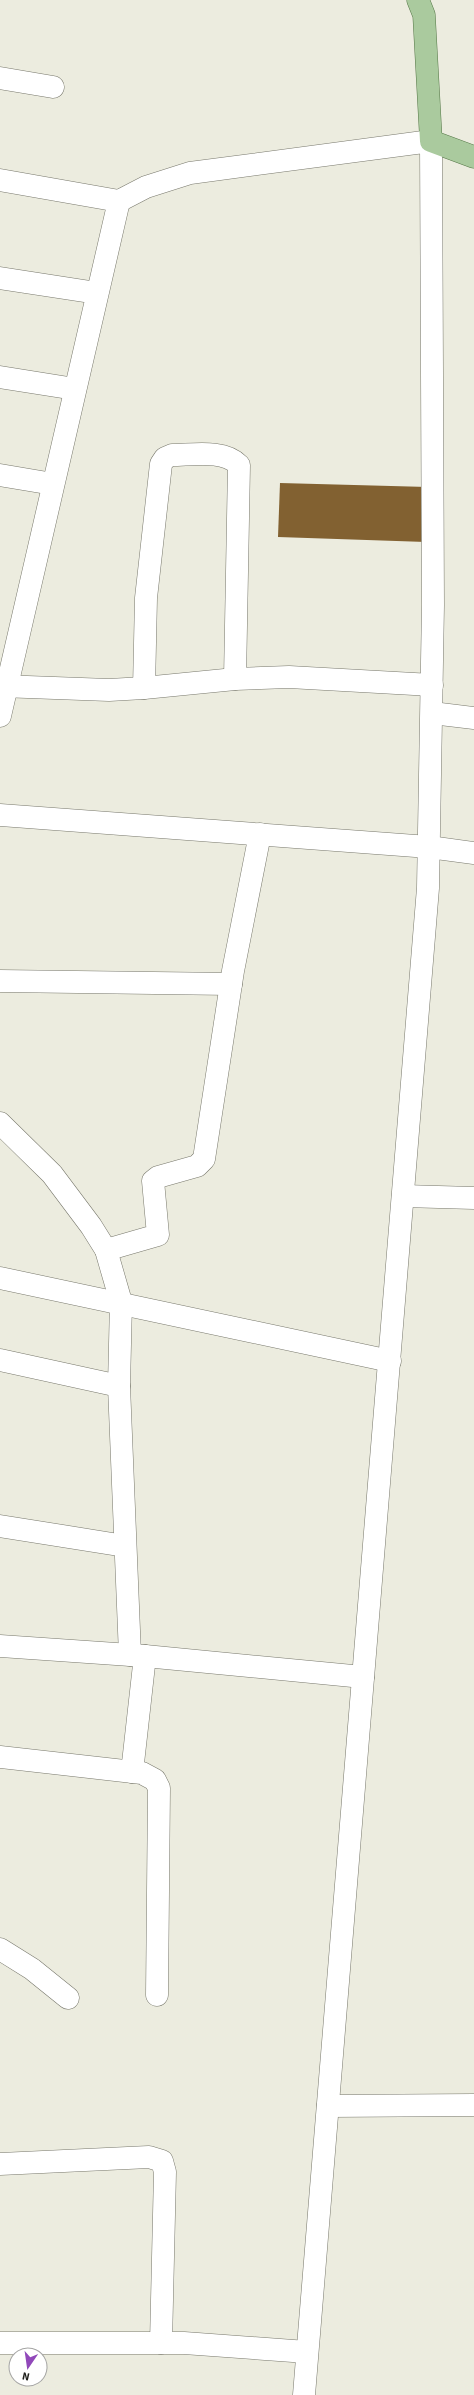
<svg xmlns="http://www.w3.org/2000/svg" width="474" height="2395" viewBox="0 0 474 2395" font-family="'Source Sans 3',sans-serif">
  <rect width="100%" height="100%" fill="#ececdf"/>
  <polygon fill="#826131" points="280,483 428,487 426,542 278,537"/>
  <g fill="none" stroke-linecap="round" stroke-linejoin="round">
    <defs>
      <g id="minor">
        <polyline points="0,78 53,87"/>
        <polyline points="0,180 119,201 146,187 190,173 431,141 433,605 428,888 304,2395"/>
        <polyline points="0,278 97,293"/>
        <polyline points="0,377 75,389"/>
        <polyline points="0,475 53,484"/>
        <polyline points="0,686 109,690 144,688 235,679 289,677 432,685"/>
        <path d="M144 688 146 598 161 464 165 458 172 455C192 455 224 449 239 465L235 679"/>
        <polyline points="432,713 474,718"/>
        <polyline points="0,716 119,201"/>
        <polyline points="0,815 429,847 474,853"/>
        <polyline points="0,981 231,984"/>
        <polyline points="0,1123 52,1174 91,1226 106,1250 121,1302 119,1386 130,1655"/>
        <polyline points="403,1196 474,1198"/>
        <polyline points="106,1250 158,1235 153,1181 158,1177 197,1166 204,1159 233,971 260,834"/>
        <polyline points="0,1278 390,1361"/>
        <polyline points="0,1360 119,1386"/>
        <polyline points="0,1526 125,1546"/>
        <polyline points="0,1646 145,1656 363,1677"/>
        <polyline points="0,1757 142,1773 155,1780 159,1788 157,1995"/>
        <polyline points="132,1772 145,1656"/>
        <polyline points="0,1949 32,1969 68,1998"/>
        <polyline points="328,2106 474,2105"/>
        <polyline points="0,2164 149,2157 162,2161 165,2172 161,2343"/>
        <polyline points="0,2343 184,2343 307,2352"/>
      </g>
      <polyline id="major" points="418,0 424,15 431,141 474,157"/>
    </defs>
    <use href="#minor" stroke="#78786c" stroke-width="23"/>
    <use href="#major" stroke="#557747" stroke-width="23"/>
    <use href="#minor" stroke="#fff" stroke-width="22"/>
    <use href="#major" stroke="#aaca9e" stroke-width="22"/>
  </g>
  <g transform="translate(28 2367) rotate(193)"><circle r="19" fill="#ffffff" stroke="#a5a5a4"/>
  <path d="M0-3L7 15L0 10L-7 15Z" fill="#9148ba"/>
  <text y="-6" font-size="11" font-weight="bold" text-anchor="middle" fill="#1f1f1b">N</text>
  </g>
</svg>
